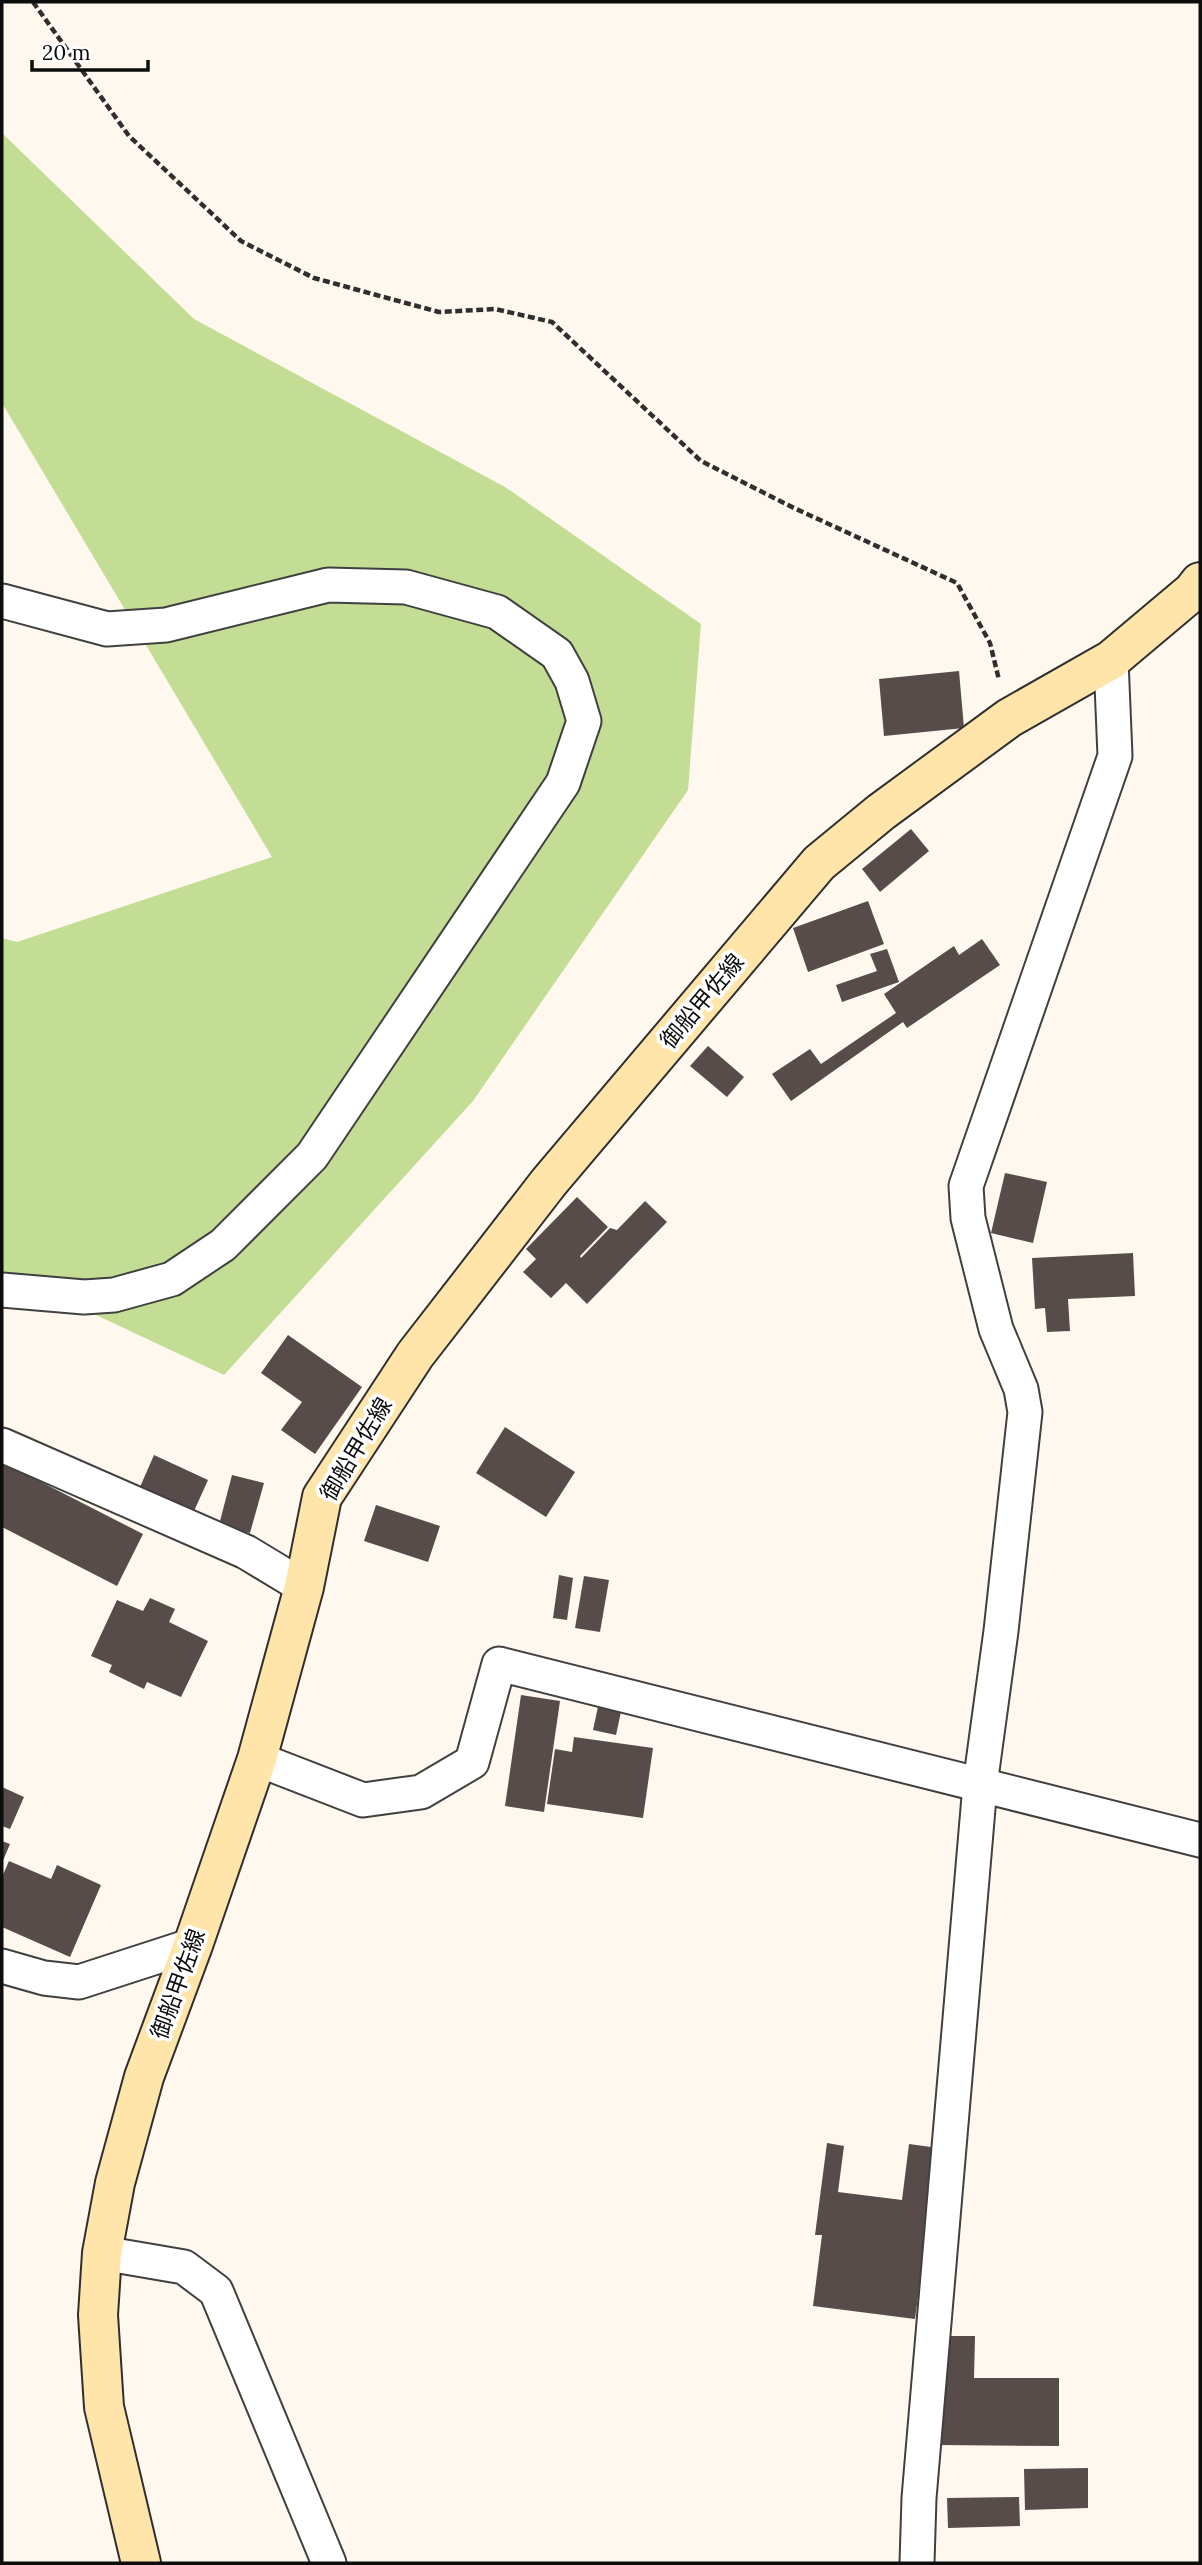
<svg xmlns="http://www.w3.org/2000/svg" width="1202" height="2565" viewBox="0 0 1202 2565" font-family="Lora,'Noto Sans JP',serif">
  <rect width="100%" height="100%" fill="#fff8ee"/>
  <polygon fill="#c3dd94" points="2,133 194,319 505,487 701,624 688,790 473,1101 224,1375 2,1271 2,938 17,942 272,857 2,403"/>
  <g fill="#574c49">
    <polygon points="959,671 964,728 884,736 879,679"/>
    <polygon points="911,829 929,851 880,892 862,869"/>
    <polygon points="868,901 884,944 808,972 793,928"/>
    <polygon points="982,939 1000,965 907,1028 903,1022 791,1101 772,1074 810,1049 821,1064 896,1013 884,994 954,946 959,955"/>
    <polygon points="887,949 899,982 842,1002 836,985 877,971 870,954"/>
    <polygon points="708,1046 744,1077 727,1097 690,1066"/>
    <polygon points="1005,1173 1047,1182 1033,1243 991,1233"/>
    <polygon points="577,1197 608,1227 580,1256 581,1258 610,1228 617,1230 645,1201 667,1222 587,1304 566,1283 551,1298 523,1272 536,1259 526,1249"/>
    <polygon points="1133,1253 1135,1296 1068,1299 1070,1331 1047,1332 1045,1308 1035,1309 1032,1258"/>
    <polygon points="288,1335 362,1387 315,1454 281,1430 302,1402 261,1373"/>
    <polygon points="505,1427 575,1472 546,1517 476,1473"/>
    <polygon points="154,1455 208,1480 194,1511 140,1487"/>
    <polygon points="2,1462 143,1534 117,1586 2,1527"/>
    <polygon points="232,1475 264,1483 250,1533 219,1525"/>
    <polygon points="376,1505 440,1526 428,1562 364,1541"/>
    <polygon points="559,1575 573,1578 567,1620 553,1618"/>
    <polygon points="584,1576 609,1580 600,1632 575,1628"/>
    <polygon points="150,1598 175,1609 169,1622 208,1641 181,1697 147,1682 144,1689 109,1672 112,1665 91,1656 117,1600 143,1611"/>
    <polygon points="521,1695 560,1701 544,1812 505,1806"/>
    <polygon points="599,1702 622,1707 616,1735 593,1730"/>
    <polygon points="574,1737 653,1748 643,1818 547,1804 555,1749 572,1752"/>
    <polygon points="2,1787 24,1797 10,1829 2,1826"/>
    <polygon points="2,1841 10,1844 2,1863"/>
    <polygon points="9,1861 51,1879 57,1865 101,1885 70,1957 2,1927 2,1877"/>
    <polygon points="827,2143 844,2146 838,2192 902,2200 909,2144 938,2148 915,2319 813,2306 822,2235 815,2235"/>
    <polygon points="940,2336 975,2336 974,2378 1059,2378 1059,2446 940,2445"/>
    <polygon points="1088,2468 1088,2508 1025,2510 1024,2469"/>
    <polygon points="1019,2497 1020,2526 948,2528 947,2498"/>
  </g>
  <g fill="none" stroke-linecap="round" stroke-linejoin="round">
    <defs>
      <g id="minor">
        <polyline points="2,601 107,629 166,625 328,585 406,587 497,612 557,654 572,681 584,721 563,783 312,1156 223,1245 172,1279 114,1295 84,1297 2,1290"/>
        <polyline points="2,1445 246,1552 304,1587"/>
        <polyline points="257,1759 363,1800 421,1792 472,1762 499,1664 1200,1840"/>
        <polyline points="2,1966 44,1978 79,1982 193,1945"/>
        <polyline points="102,2253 184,2267 216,2291 329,2563"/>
        <polyline points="917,2563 919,2498 980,1785 1001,1631 1025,1412 1021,1389 996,1329 968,1218 966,1186 1115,756 1111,660"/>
      </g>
      <polyline id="secondary" points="141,2563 104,2407 98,2315 102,2253 115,2183 144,2077 193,1945 257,1759 304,1587 322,1497 415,1355 549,1182 819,863 881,812 1009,718 1111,660 1193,591 1200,582"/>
    </defs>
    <use href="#minor" stroke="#404040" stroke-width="37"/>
    <use href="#secondary" stroke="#2f2f2f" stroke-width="42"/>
    <polyline stroke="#2f2f2f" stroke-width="4.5" stroke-dasharray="7 3.5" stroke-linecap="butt" points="33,2 129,136 241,241 314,278 439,312 495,309 552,322 701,461 794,508 957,583 990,643 999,680"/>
    <use href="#minor" stroke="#fff" stroke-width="33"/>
    <use href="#secondary" stroke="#ffe5a9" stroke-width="38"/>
  </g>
  <g text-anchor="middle" stroke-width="7" stroke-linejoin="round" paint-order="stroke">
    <g font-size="23" fill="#0d0d0d" stroke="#fff">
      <text transform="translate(702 1001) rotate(-50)" y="8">御船甲佐線</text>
      <text transform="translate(356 1449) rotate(-59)" y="8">御船甲佐線</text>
      <text transform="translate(178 1984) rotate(-70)" y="8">御船甲佐線</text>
    </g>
  </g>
  <rect width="1202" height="2565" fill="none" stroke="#0d0d0d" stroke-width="7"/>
  <path d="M32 60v10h116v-10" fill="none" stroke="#0d0d0d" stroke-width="3.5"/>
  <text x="42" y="60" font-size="21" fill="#0d0d0d" stroke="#ffffff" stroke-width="5" paint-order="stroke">20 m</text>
</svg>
